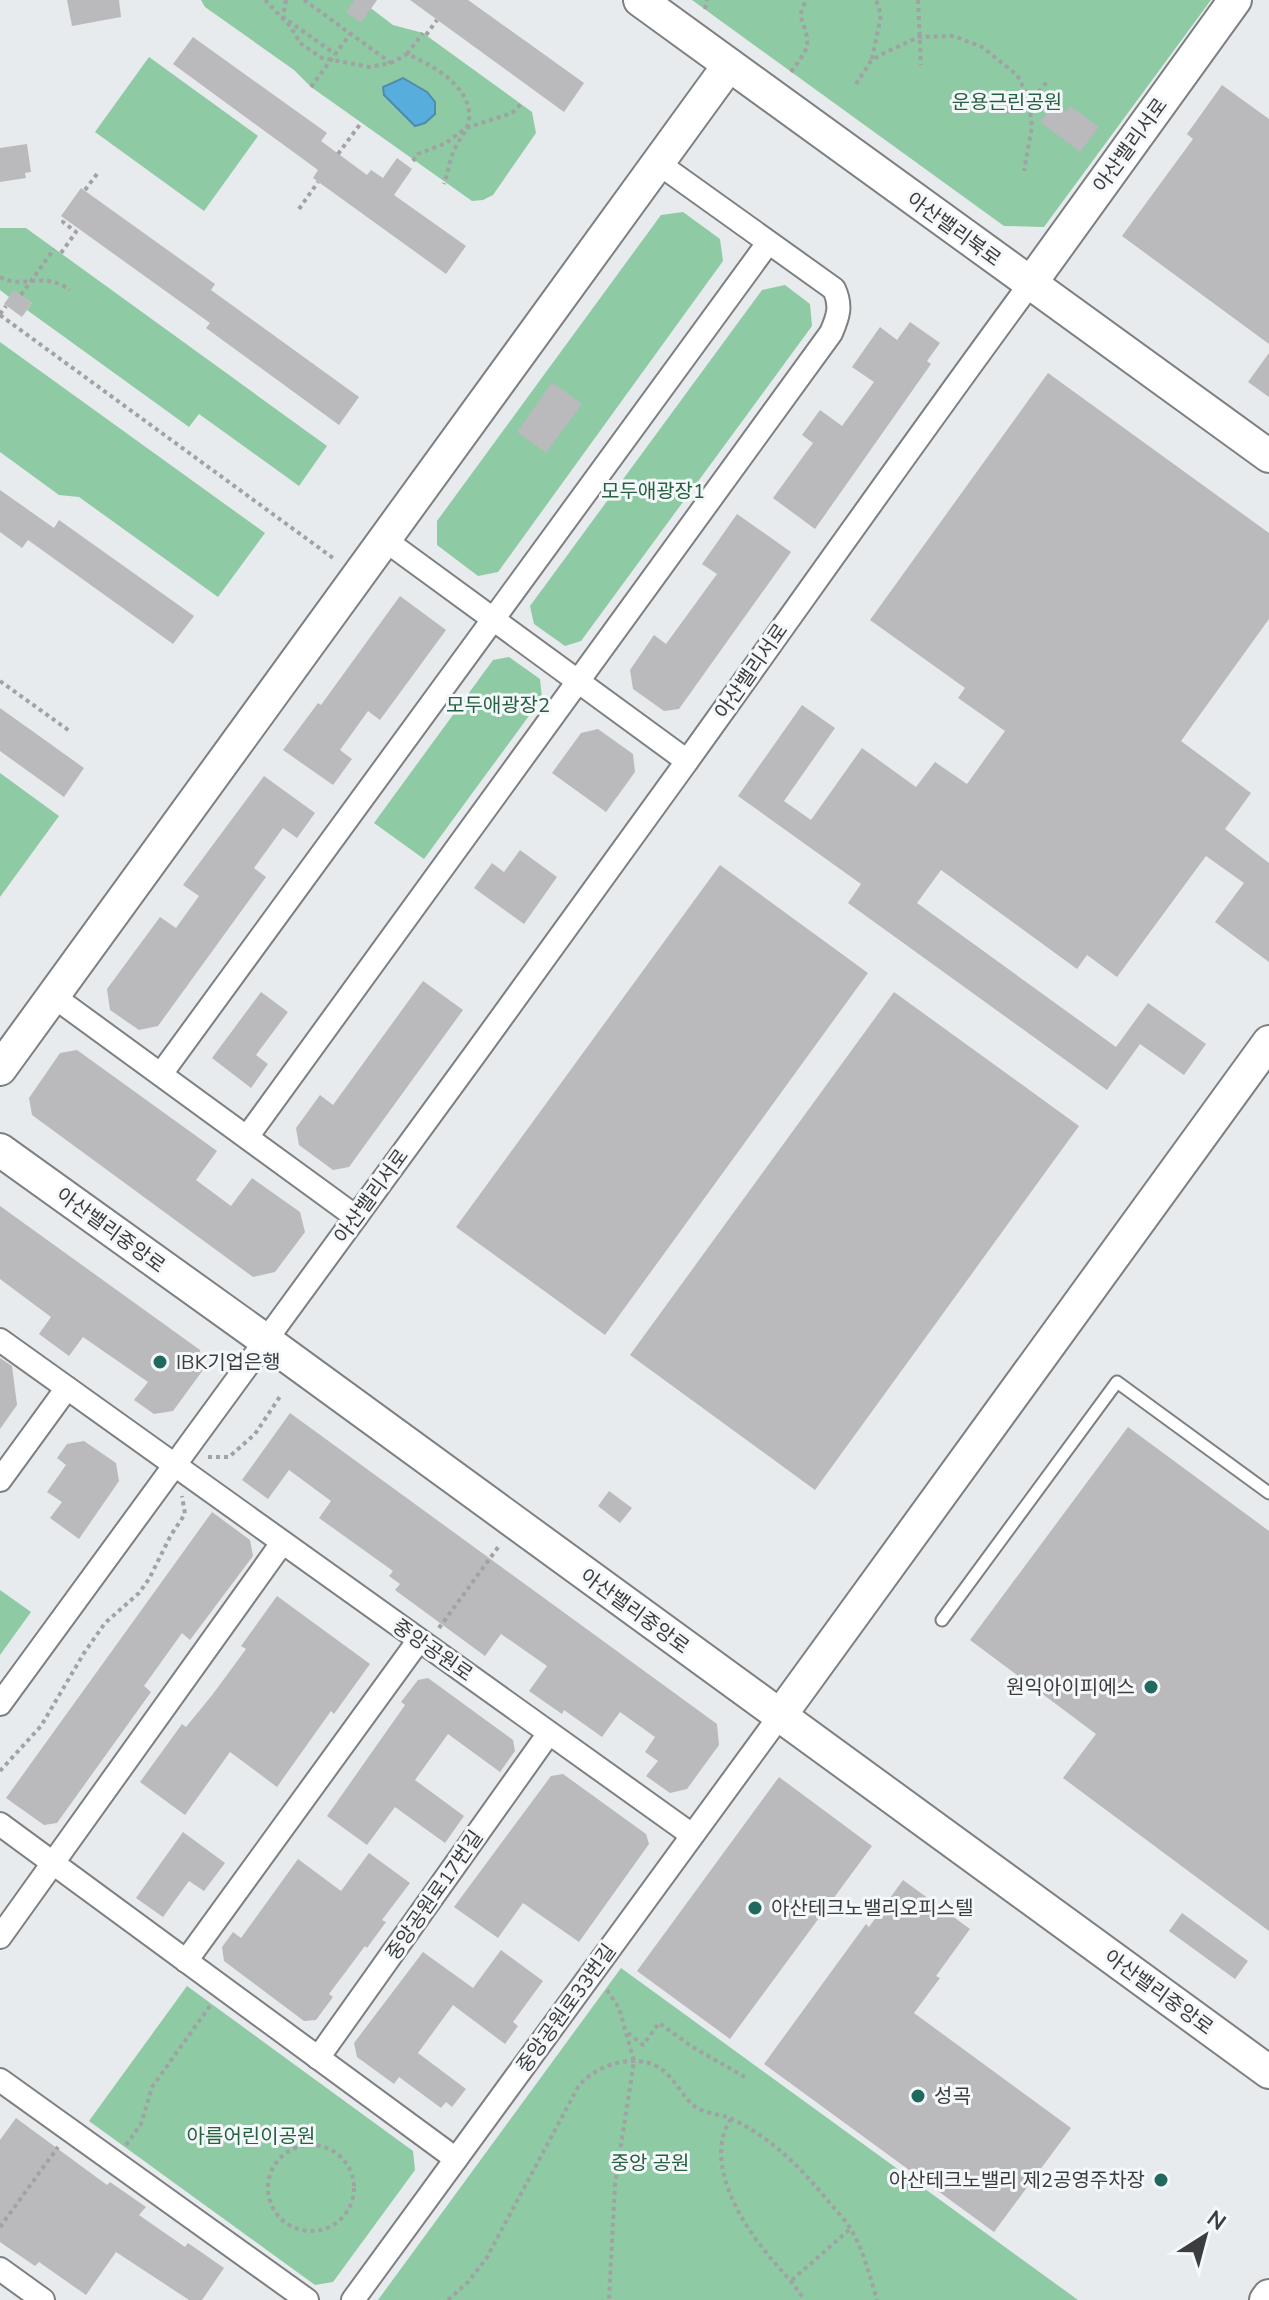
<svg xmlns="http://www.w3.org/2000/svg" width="1269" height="2300" viewBox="0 0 1269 2300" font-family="'Nunito Sans','Noto Sans KR',sans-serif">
  <rect width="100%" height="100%" fill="#e8ebed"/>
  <g fill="#8ecaa3">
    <polygon points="201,0 360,0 393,25 423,33 532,112 536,133 493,195 483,200 472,201 311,87 294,70 205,7"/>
    <polygon points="692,0 1211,0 1044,227 1004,226"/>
    <polygon points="149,57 258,136 204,211 95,132"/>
    <polygon points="683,212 720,239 723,261 498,572 478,576 437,545 437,521 661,215"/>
    <polygon points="0,228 26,228 327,446 299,486 199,414 189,427 27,310 32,303 14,291 9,297 0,290"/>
    <polygon points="785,285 810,304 812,326 581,641 565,646 534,624 530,606 762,290"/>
    <polygon points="0,342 265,533 218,597 79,497 59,495 0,452"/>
    <polygon points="509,657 540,679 542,698 424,859 374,823 493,660"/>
    <polygon points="0,773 59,816 0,897"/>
    <polygon points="0,1590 31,1612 0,1655"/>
    <polygon points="621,1968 1078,2300 378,2300"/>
    <polygon points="187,1986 413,2151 415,2170 333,2282 315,2285 89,2121"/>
  </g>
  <polygon fill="#57addb" stroke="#4f8bac" stroke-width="2" points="403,78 427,92 435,102 435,114 425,123 415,126 384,95 383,87"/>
  <g fill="#bab9bc">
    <polygon points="67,0 119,0 121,17 72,26"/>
    <polygon points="354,0 377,0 361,23 346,12"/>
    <polygon points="410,0 468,0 584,83 564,112"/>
    <polygon points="193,37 327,133 321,141 367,175 371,170 383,178 397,158 412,169 394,195 466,246 446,274 313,178 318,170 173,64"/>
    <polygon points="1222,85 1269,119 1269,344 1122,236 1193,139 1187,134"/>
    <polygon points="1054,104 1065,112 1070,106 1099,127 1080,152 1040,122"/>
    <polygon points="27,144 31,172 25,173 26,178 0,182 0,148"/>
    <polygon points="81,188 215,284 211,290 359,397 339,425 206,328 210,323 61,216"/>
    <polygon points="14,290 32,303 22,317 4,304"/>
    <polygon points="910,322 940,343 927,361 931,364 815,529 773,498 813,443 802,435 820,410 842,426 874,382 852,367 880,327 897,340"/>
    <polygon points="1269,353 1269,397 1248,382"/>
    <polygon points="1048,373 1269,533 1269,619 1181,741 1251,793 1225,829 1269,863 1269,962 1215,922 1244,883 1206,856 1117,977 1087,955 1077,969 941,870 917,903 1116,1047 1148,1003 1206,1044 1184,1075 1140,1044 1107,1090 848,903 861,884 738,796 802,705 835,728 784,801 811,820 862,748 916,787 935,762 967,784 1005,731 958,698 965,688 870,620"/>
    <polygon points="552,382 582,404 546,453 517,432"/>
    <polygon points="0,490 54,528 59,520 194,616 173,644 28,540 22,548 0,532"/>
    <polygon points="737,514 791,552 679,709 664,711 633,689 630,670 654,635 666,644 717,574 702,564"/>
    <polygon points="400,596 446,630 380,720 368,711 340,750 352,759 333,785 283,750 318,703 321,705"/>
    <polygon points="0,708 84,768 64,797 0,751"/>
    <polygon points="598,729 633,754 635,772 606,812 552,773 581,733"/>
    <polygon points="264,776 315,813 297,838 283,828 254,868 266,877 158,1026 139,1030 110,1010 107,989 160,917 176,928 199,896 183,885"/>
    <polygon points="520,850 557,877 524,924 474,888 492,863 504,872"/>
    <polygon points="720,865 868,973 605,1335 456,1227"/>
    <polygon points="423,981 463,1010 349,1167 333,1170 299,1145 296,1128 320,1095 333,1105"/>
    <polygon points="261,992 288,1012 256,1055 268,1064 251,1088 212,1058"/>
    <polygon points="894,992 1079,1126 815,1490 630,1355"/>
    <polygon points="77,1050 217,1151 196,1180 231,1206 252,1178 300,1212 305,1232 275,1272 253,1277 32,1115 29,1098 60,1053"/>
    <polygon points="0,1206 200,1350 203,1370 173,1411 154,1414 134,1400 148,1382 83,1337 69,1356 39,1334 51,1317 0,1279"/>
    <polygon points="0,1358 12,1366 17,1405 0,1429"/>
    <polygon points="290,1413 717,1724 719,1745 687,1789 670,1793 646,1776 658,1761 645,1752 655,1737 620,1712 602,1737 564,1710 562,1714 529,1691 547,1666 501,1634 485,1656 395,1590 400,1584 389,1576 393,1571 319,1518 331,1501 289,1470 268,1499 242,1480"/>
    <polygon points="1128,1427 1269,1531 1269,1931 1063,1778 1096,1734 970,1640"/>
    <polygon points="84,1441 116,1463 119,1481 79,1539 50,1518 62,1502 47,1492 66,1465 57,1458 67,1444"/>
    <polygon points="609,1491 632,1508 620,1523 598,1506"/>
    <polygon points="212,1512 250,1540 253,1556 190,1640 182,1633 144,1686 151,1692 57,1823 44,1825 6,1798"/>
    <polygon points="277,1596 370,1664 334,1714 331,1711 277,1787 230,1752 185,1815 140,1782 182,1724 186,1727 213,1694 246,1649 241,1646"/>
    <polygon points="428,1678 513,1740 515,1751 500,1772 448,1734 415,1780 464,1816 445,1843 395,1807 367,1845 327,1816 405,1705 401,1702 418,1680"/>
    <polygon points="563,1774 646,1834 649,1844 579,1942 523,1903 498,1938 454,1907 551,1776"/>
    <polygon points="779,1777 872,1846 730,2039 637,1971"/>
    <polygon points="183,1832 225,1863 204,1891 189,1881 163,1917 136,1898"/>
    <polygon points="369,1853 410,1883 382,1920 386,1922 367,1948 365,1946 329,1994 333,1997 316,2020 304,2021 224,1961 222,1947 233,1932 241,1938 298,1859 341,1891"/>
    <polygon points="903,1880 970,1929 936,1976 940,1978 914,2013 1071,2128 994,2232 764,2064 866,1924 869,1927"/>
    <polygon points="1182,1913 1248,1961 1235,1979 1169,1931"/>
    <polygon points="501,1950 543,1981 513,2022 518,2026 505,2044 453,2005 418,2053 466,2089 452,2107 446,2102 441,2108 399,2077 394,2084 357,2057 354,2043 423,1952 473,1988"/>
    <polygon points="16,2118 107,2185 110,2182 146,2207 139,2215 185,2247 188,2243 224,2268 202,2300 189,2300 116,2252 86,2295 39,2262 35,2266 0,2242 0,2140"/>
  </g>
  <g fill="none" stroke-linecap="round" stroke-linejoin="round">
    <defs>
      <polyline id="lane" points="942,1620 1117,1382 1269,1493"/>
      <g id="street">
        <polyline points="385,540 687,761"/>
        <polyline points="53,996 356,1217"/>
        <polyline points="161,1074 768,243"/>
        <path d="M247 1137 831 333C838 317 842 306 834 289L658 163"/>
        <polyline points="0,1340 692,1835"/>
        <polyline points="0,1480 67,1388"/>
        <path d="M0 1704C228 1390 459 1079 685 764 800 604 913 443 1030 284"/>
        <polyline points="0,1824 456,2159"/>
        <polyline points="0,1937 282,1543"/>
        <polyline points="186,1961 419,1640"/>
        <polyline points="318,2058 549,1733"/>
        <polyline points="0,2080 307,2300"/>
        <polyline points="0,2269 43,2300"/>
        <polyline points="353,2300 779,1717"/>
      </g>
      <g id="secondary">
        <polyline points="640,0 1269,456"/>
        <polyline points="1030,284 1235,0"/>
        <polyline points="0,1069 729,65"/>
        <polyline points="0,1150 265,1340 1269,2072"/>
        <polyline points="779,1717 1269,1042"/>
        <polyline points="1266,2300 1269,2296"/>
      </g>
    </defs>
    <use href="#lane" stroke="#7d7f81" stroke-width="15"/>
    <use href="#street" stroke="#7d7f81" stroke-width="26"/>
    <use href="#secondary" stroke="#7d7f81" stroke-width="36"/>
    <g stroke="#a0a2a4" stroke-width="4" stroke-dasharray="4 4" stroke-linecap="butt">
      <path d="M265 0 291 27 300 43 322 58 369 67 391 63 407 54C432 65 472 86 469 119 468 131 457 141 453 153 449 163 448 173 444 184"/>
      <polyline points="286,0 283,17 335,54"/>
      <polyline points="304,0 391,63"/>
      <polyline points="918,0 921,65"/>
      <polyline points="705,9 707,0"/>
      <polyline points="426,35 437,20"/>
      <polyline points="407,54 423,33"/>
      <polyline points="872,59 881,15 876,0"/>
      <path d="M791 72C809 47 812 46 800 15L806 0"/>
      <polyline points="856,84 871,61 884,53 919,37 954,36 982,47 1017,75 1028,96 1032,126 1024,171"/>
      <polyline points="311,87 350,34"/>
      <polyline points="1005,112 1029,102 1048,81"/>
      <polyline points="338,154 361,123"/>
      <polyline points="413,161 418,154 446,143 466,128 512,113 521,104"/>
      <polyline points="85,190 97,174"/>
      <polyline points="299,209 318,182"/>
      <polyline points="61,253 76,232 63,222 65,218"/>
      <path d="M0 277C25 290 42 270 70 290"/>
      <polyline points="21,295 54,249"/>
      <polyline points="0,314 6,306"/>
      <polyline points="0,315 333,558"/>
      <polyline points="0,681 71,732"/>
      <polyline points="208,1457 229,1457 255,1434 281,1395"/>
      <polyline points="439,1628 499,1546"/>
      <polyline points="0,1771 41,1726 84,1653 105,1623 139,1593 149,1579 171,1535 185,1514 182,1496"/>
      <polyline points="607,1990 619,2008 634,2061 615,2184 609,2300"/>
      <polyline points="628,2033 643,2045 659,2023 694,2048 745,2077"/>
      <path d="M731 2119C704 2159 738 2218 765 2251 778 2268 793 2281 804 2300"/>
      <polyline points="126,2145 141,2124 152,2087 212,2003"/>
      <circle cx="311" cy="2188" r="43"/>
      <polyline points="0,2227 58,2147"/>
      <polyline points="792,2280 850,2229"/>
      <path d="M448 2300 468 2282 486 2259 578 2087C595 2065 634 2052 660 2068 675 2078 685 2101 697 2108 708 2114 721 2114 732 2119 773 2139 801 2168 829 2202 837 2211 846 2221 852 2231 864 2253 870 2276 877 2300"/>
    </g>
    <use href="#lane" stroke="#fff" stroke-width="11"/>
    <use href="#street" stroke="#fff" stroke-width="22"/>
    <use href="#secondary" stroke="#fff" stroke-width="32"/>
  </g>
  <g fill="#21695e" stroke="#f5f8fa" stroke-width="3">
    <circle cx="160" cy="1362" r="8"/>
    <circle cx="1151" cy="1687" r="8"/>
    <circle cx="755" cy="1908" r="8"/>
    <circle cx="918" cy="2096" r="8"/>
    <circle cx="1161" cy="2180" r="8"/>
  </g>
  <g text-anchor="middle" stroke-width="6" stroke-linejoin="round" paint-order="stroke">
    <g font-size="20" fill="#26603f" stroke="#f5f8fa">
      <text x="1007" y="109">운용근린공원</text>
      <text x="653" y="498">모두애광장1</text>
      <text x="498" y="712">모두애광장2</text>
      <text x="251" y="2143">아름어린이공원</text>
      <text x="650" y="2170">중앙 공원</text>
    </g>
    <g font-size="20" fill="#3c3d3e" stroke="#f5f8fa">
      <text transform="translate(1130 145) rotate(-54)" y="7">아산밸리서로</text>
      <text transform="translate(954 229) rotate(36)" y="7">아산밸리북로</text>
      <text transform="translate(751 671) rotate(-55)" y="7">아산밸리서로</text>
      <text transform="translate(371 1196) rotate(-54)" y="7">아산밸리서로</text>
      <text transform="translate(111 1230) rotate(36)" y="7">아산밸리중앙로</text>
      <text transform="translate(635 1611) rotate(36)" y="7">아산밸리중앙로</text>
      <text transform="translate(433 1650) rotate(35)" y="7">중앙공원로</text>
      <text transform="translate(434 1895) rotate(-55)" y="7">중앙공원로17번길</text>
      <text transform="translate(1159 1992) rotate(36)" y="7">아산밸리중앙로</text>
      <text transform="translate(566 2008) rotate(-54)" y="7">중앙공원로33번길</text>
    </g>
    <g font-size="20" fill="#3c3d3e" stroke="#f5f8fa" text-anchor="start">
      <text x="176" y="1369">IBK기업은행</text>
      <text x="1135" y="1694" text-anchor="end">원익아이피에스</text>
      <text x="771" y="1915">아산테크노밸리오피스텔</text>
      <text x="934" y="2103">성곡</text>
      <text x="1145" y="2187" text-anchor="end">아산테크노밸리 제2공영주차장</text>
    </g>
  </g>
  <g transform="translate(1205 2236) rotate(36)" stroke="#f5f8fa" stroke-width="6" paint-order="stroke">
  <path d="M0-6L14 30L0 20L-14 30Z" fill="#3c3d3e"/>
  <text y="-12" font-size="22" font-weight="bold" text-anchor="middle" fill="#3c3d3e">N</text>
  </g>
</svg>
